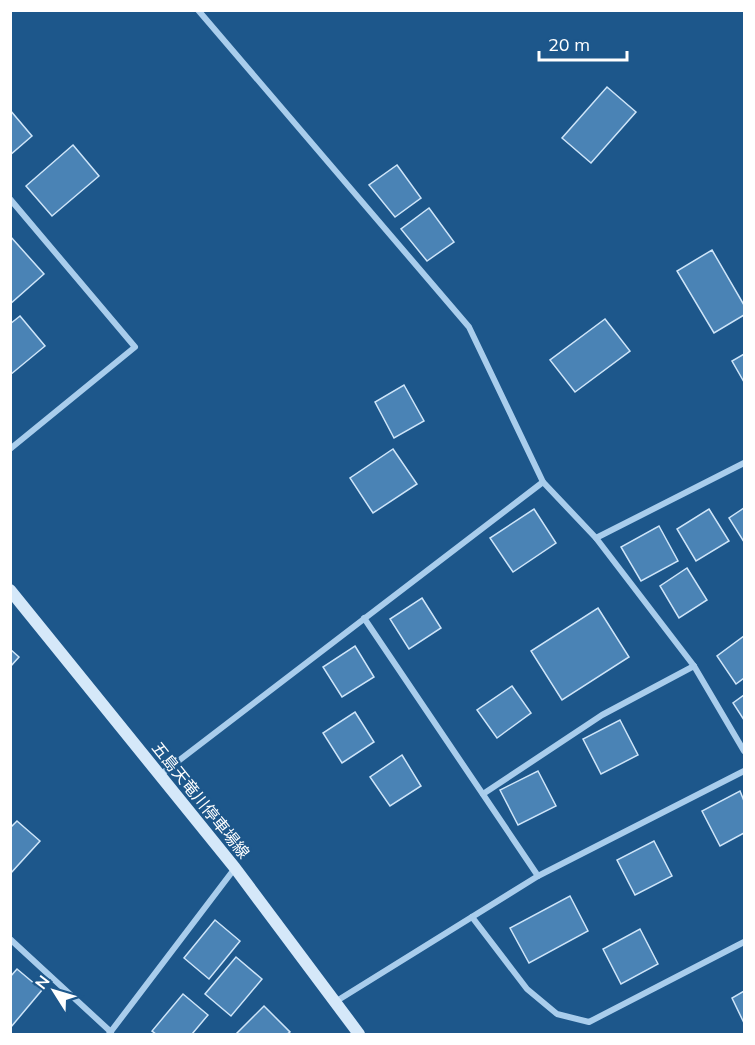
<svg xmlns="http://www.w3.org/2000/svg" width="755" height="1045" viewBox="0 0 755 1045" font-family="Mulish,'Noto Sans JP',sans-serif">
  <rect width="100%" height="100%" fill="#1d578b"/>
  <g fill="#4a83b5" stroke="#cee5f9" stroke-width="1.5">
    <polygon points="607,87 636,112 591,163 562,138"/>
    <polygon points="10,110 32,136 10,155"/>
    <polygon points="73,145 99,176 52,216 26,186"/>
    <polygon points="397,165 421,198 395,217 369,185"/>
    <polygon points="429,208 454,242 427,261 401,229"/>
    <polygon points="10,236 44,274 10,304"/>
    <polygon points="712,250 744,305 744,315 714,333 677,271"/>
    <polygon points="20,316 45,346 10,375 10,324"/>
    <polygon points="605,319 630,351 575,392 550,360"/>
    <polygon points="744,354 744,382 732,361"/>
    <polygon points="404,385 424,421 394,438 375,402"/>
    <polygon points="393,449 417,484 373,513 350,478"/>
    <polygon points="744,508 744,542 729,518"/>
    <polygon points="534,509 556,543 513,572 490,538"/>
    <polygon points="709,509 729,541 696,561 677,529"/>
    <polygon points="659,526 678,561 641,581 621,547"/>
    <polygon points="687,568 707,600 679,618 660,586"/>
    <polygon points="422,598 441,628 409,649 390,619"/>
    <polygon points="598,608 629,657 562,700 531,651"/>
    <polygon points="744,636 744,678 736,684 717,656"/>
    <polygon points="355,646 374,677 342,697 323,667"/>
    <polygon points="10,649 19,657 10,667"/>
    <polygon points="512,686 531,713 497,738 477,710"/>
    <polygon points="744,695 744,720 733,703"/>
    <polygon points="355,712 374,742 342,763 323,733"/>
    <polygon points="620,720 638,755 601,774 583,739"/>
    <polygon points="402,755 421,786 390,806 370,777"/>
    <polygon points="538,771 556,806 518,825 500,790"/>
    <polygon points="740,791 744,801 744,833 720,846 702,811"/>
    <polygon points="17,821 40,841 10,874 10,828"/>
    <polygon points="654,841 672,876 635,895 617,860"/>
    <polygon points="570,896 588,931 529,963 510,928"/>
    <polygon points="215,920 240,941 209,979 184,958"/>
    <polygon points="640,929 658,964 621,984 603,949"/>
    <polygon points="236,957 262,979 231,1016 205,994"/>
    <polygon points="17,969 42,990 11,1027 10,977"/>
    <polygon points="744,991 744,1023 732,998"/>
    <polygon points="183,994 208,1015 192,1034 156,1034 152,1031"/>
    <polygon points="264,1006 290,1032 287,1034 236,1034"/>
  </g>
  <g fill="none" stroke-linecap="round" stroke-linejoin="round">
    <g stroke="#a9cdec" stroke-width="6">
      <polyline points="198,10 469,327 543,482 596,538 694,666 744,751"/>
      <polyline points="10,199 135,347 10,449"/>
      <polyline points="596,538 744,463"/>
      <polyline points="364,618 538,876"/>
      <polyline points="160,775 543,482"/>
      <polyline points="483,794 602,715 694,666"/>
      <polyline points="472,917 527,989 557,1014 589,1022 744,942"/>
      <polyline points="10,939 111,1032"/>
      <polyline points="335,1002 538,876 744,771"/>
      <polyline points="109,1034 235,868"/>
    </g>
    <polyline stroke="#d5e8f9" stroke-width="12" points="10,590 235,868 359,1034"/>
  </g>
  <g text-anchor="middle" stroke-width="4.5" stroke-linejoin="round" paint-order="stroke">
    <g font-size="16" fill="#fff" stroke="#1d578b">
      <text transform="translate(201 800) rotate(51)" y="6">五島天竜川停車場線</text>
    </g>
  </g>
  <rect width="755" height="1045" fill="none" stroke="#ffffff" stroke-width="24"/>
  <g transform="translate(54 991) rotate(307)" stroke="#1d578b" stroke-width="4.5" paint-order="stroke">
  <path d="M0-4.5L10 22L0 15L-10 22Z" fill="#ffffff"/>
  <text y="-9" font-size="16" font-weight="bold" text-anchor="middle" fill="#ffffff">N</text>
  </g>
  <path d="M539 51v9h88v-9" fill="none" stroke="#ffffff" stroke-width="3"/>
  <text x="548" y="51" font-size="18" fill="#ffffff" stroke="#1d578b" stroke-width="4.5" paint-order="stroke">20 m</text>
</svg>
